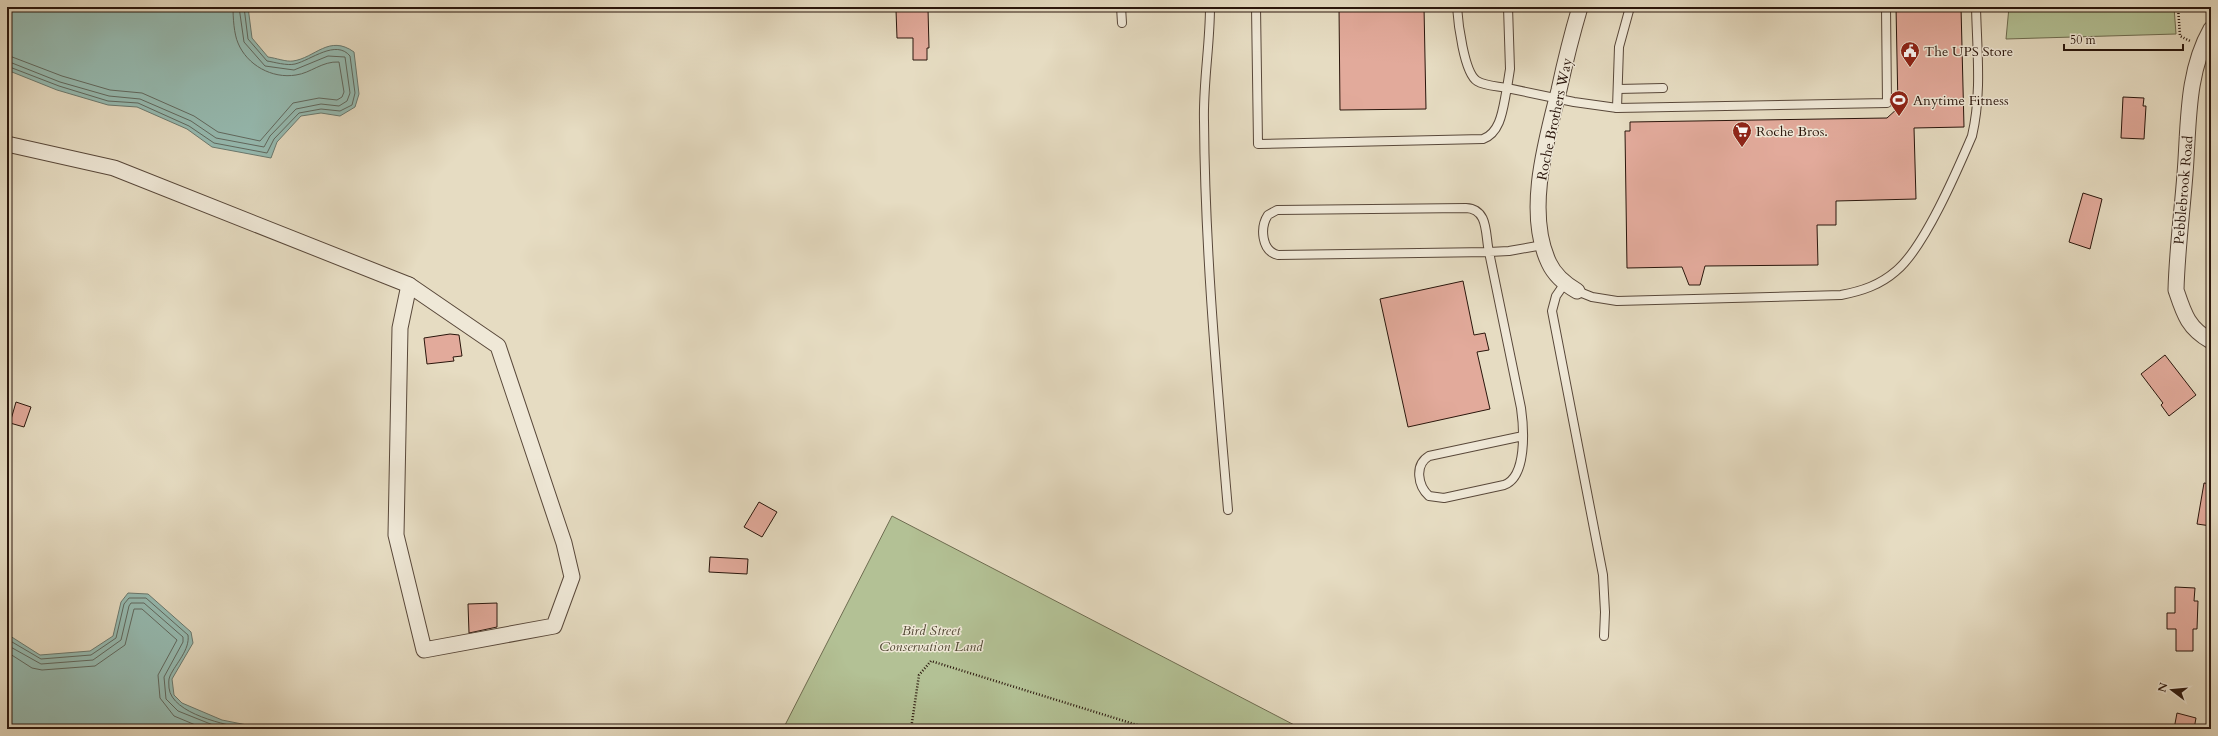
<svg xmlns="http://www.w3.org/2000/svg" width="2218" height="736" viewBox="0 0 2218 736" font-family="Cardo,serif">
  <rect width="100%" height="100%" fill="#e6dcc2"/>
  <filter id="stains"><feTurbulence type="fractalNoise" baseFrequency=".005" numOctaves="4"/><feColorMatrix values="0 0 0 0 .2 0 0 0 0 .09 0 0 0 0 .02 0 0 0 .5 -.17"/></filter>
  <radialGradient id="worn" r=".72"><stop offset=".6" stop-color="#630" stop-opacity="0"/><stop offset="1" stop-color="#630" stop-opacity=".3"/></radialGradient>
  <g fill="#b3c195" stroke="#6e6c50">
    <polygon points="2009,7 2174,7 2176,34 2006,39"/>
    <polygon points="892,516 1302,729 783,729"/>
  </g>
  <g fill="#96bcb3" stroke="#6b7a70">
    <path d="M7 7H248L252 38 268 57C276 58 286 62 293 61 315 58 329 34 354 52L359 94 355 107 340 116 321 113 301 116 277 142 271 158 212 147 187 129 137 107 108 105 57 90 7 70Z"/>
    <polygon points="128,593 148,594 191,632 193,643 172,679 174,695 182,703 222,720 267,729 7,729 7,634 40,655 90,651 113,636 121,602"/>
  </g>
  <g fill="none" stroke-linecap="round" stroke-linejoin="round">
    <g stroke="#606960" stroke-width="1">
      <path d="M7 55 62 76 110 90 142 93 194 116 218 132 260 141 293 103 319 98 337 100 342 97 344 92 339 62C322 61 311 73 296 75 272 79 247 65 238 43 234 34 233 18 233 7"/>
      <polyline points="7,61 60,82 109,96 140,99 191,121 216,138 264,147 270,136 296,109 321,104 339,106 347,101 350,93 345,57 328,56 294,70 265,66 244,42 239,7"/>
      <path d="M7 66 59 86 108 101 138 103 189 126 214 143 267 153 274 139 299 113 321 109 340 111 352 105 355 93 350 56C336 39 311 60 295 64 287 66 274 62 267 61L248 39 244 7"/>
      <path d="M7 639 41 659 91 655 116 638 124 604 129 598H146L188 635C190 650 176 663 170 676 168 680 169 684 169 688 172 714 226 725 248 729"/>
      <polyline points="7,645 41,664 93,660 121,640 129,606 131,603 144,603 183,637 183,642 164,677 166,699 178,711 223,729"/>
      <polyline points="7,652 32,668 42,670 95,666 125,645 134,609 142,609 177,640 158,675 160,698 174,716 205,729"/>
    </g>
  </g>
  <g fill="#e2aa9b" stroke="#2a160c">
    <polygon points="1339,7 1424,7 1426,109 1340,110"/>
    <polygon points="1896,7 1961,7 1964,127 1914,128 1916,199 1836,201 1836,225 1817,225 1818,265 1705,266 1700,285 1689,285 1682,267 1627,268 1625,131 1630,131 1630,122 1887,118 1898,108"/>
    <polygon points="928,9 929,48 927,48 927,60 913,60 913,38 897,38 896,10"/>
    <polygon points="2123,97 2144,98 2143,106 2146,106 2144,139 2121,138"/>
    <polygon points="2083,193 2102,199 2090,249 2069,242"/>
    <polygon points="1463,281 1474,335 1485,333 1489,350 1477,352 1490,409 1408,427 1380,299"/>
    <polygon points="450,334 459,335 462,356 453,357 454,361 427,364 424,338"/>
    <polygon points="2165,355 2196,395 2169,416 2161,405 2163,403 2141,374"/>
    <polygon points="16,402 31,407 24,427 10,423"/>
    <polygon points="2204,483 2211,484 2211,526 2197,524"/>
    <polygon points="759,502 777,512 762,537 744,527"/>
    <polygon points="710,557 748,559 747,574 709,572"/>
    <polygon points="2175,587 2195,588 2194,601 2198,601 2197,629 2193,629 2193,651 2176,651 2176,629 2167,629 2167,613 2175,613"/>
    <polygon points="497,603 497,627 469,633 468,604"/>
    <polygon points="2177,713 2196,718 2194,729 2174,729"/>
  </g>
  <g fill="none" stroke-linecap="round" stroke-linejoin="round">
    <defs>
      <g id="service">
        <polyline points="1121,7 1122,23"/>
        <path d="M1210 7C1210 45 1203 83 1204 121 1205 252 1217 381 1228 510"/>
        <path d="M1256 7 1258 144 1483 139C1502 132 1503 106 1507 88L1574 102 1617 108"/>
        <path d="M1457 7C1458 22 1464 73 1477 81 1485 86 1497 86 1507 88L1510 69 1508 7"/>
        <polyline points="1630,7 1619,47 1617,108 1887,103 1886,7"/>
        <polyline points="1618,89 1663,88"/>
        <polyline points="1565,283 1556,296 1552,311 1603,575 1605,612 1604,636"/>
        <path d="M1577 291 1592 297 1617 301 1841 295C1862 291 1880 285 1896 271 1924 248 1957 171 1972 136 1982 94 1977 50 1976 7"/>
        <path d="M1523 436 1429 456C1414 465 1418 486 1429 496L1444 498 1504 485C1527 477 1524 429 1521 408L1489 252 1278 255C1261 251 1260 227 1268 215L1277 210 1466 208C1489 209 1485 235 1489 252L1509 251 1543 245"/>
      </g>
      <g id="minor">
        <path d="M2211 29C2186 73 2189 125 2185 174 2182 213 2177 251 2176 290 2184 314 2188 328 2211 341"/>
        <polyline points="7,144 114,168 409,285"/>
        <polygon points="409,285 498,346 564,543 572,577 554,626 424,650 396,535 400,328"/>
        <path d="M1577 291C1565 284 1555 276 1549 263 1525 213 1546 141 1559 90 1565 62 1572 34 1580 7"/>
      </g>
    </defs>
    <use href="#service" stroke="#59483a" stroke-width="10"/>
    <use href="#minor" stroke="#59483a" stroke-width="17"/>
    <g stroke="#2a160c" stroke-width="2.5" stroke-dasharray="1 2" stroke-linecap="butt">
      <polyline points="2178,7 2180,36 2190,41"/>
      <polyline points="911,729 919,675 931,661 1150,729"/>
    </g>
    <use href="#service" stroke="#efe8d7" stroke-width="8"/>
    <use href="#minor" stroke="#efe8d7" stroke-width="15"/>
  </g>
  <defs>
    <symbol id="civic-pin" viewBox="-11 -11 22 30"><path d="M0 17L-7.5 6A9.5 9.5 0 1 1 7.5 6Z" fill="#8f2418" stroke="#efe8d7"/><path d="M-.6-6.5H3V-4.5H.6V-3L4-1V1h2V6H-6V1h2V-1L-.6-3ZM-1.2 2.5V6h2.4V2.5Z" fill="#fff"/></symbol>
    <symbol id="stadium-pin" viewBox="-11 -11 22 30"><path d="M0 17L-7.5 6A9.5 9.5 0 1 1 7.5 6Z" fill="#8f2418" stroke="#efe8d7"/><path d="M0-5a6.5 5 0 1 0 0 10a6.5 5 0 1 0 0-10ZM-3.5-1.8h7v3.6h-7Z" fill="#fff"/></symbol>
    <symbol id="supermarket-pin" viewBox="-11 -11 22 30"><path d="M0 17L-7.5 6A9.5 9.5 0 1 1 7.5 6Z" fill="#8f2418" stroke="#efe8d7"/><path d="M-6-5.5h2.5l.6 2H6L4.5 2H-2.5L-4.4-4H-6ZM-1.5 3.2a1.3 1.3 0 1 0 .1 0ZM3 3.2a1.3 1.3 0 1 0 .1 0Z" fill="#fff"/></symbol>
  </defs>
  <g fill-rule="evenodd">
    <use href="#civic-pin" x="1899" y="40" width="22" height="30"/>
    <use href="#stadium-pin" x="1888" y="89" width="22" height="30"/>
    <use href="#supermarket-pin" x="1731" y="120" width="22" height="30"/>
  </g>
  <g text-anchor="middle" stroke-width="3" stroke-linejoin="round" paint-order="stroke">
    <g font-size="14" fill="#2a160c" stroke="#efe8d7" text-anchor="start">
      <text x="1924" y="56">The UPS Store</text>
      <text x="1913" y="105">Anytime Fitness</text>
      <text x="1756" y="136">Roche Bros.</text>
    </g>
    <g font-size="14" fill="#2a160c" stroke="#efe8d7">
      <text transform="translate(1554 119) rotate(-78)" y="5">Roche Brothers Way</text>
      <text transform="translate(2183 190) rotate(-85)" y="5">Pebblebrook Road</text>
    </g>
    <g font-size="14" font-style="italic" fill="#534935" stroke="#efe8d7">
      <text x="931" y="635">Bird Street<tspan x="931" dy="16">Conservation Land</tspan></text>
    </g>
  </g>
  <rect width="2218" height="736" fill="none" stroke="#e6dcc2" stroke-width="24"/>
  <rect x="8" y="8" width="2202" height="720" fill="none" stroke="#2a160c" stroke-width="2"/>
  <rect x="12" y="12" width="2194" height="712" fill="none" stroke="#2a160c"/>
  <g transform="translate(2172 690) rotate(286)" stroke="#efe8d7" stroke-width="3" paint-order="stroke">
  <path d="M0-3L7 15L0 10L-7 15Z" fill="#2a160c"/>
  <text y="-6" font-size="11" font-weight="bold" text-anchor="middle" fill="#2a160c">N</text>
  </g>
  <path d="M2064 44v6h119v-6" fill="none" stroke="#2a160c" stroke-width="2"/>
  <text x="2070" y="44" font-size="12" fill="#2a160c" stroke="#efe8d7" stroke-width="3" paint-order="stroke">50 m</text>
  <rect width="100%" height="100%" filter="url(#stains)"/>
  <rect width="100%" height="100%" fill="url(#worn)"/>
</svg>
